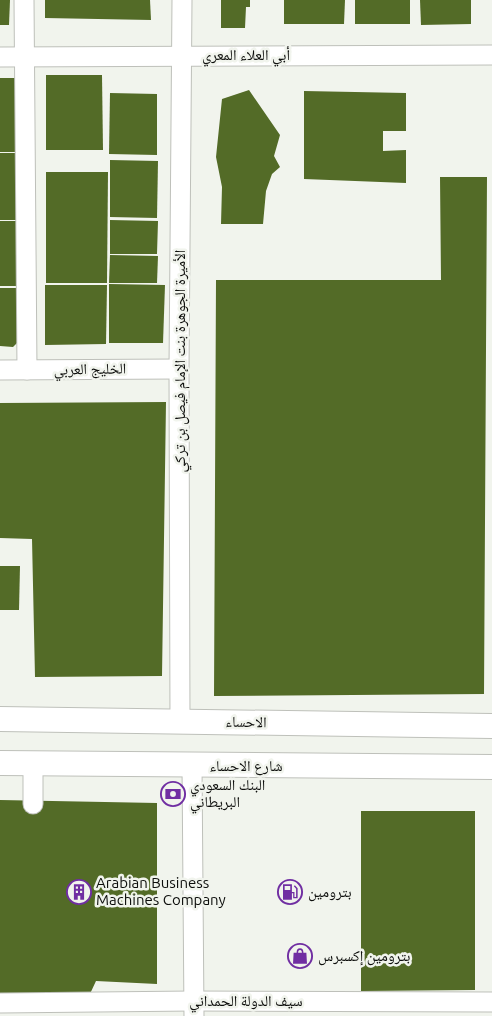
<svg xmlns="http://www.w3.org/2000/svg" width="492" height="1016" viewBox="0 0 492 1016" font-family="Ubuntu,'Noto Naskh Arabic',sans-serif">
  <rect width="100%" height="100%" fill="#f1f4ed"/>
  <g fill="#536b27">
    <polygon points="0,0 10,0 9,25 0,25"/>
    <polygon points="45,0 150,0 151,20 45,18"/>
    <polygon points="221,0 250,0 250,7 246,7 245,28 221,28"/>
    <polygon points="284,0 345,0 344,24 284,24"/>
    <rect x="355" y="0" width="55" height="24"/>
    <polygon points="420,0 471,0 471,24 421,25"/>
    <polygon points="46,75 102,75 103,150 46,150"/>
    <polygon points="0,78 16,78 17,152 0,152"/>
    <polygon points="249,90 280,135 274,156 280,167 272,174 266,191 263,224 221,224 222,187 216,157 222,99"/>
    <polygon points="304,91 406,93 406,131 383,131 383,151 406,150 406,183 304,179"/>
    <polygon points="110,93 157,94 157,155 109,154"/>
    <polygon points="0,153 17,153 18,220 0,220"/>
    <polygon points="110,160 158,161 157,218 110,217"/>
    <polygon points="46,172 108,172 107,283 46,283"/>
    <polygon points="440,177 487,177 484,694 214,696 216,280 441,280"/>
    <polygon points="110,220 158,221 157,254 110,254"/>
    <rect x="0" y="221" width="18" height="65"/>
    <polygon points="110,255 158,256 157,283 109,283"/>
    <polygon points="109,284 165,285 163,343 109,343"/>
    <polygon points="45,285 107,285 106,344 45,345"/>
    <polygon points="0,288 19,288 19,341 13,347 0,346"/>
    <polygon points="166,402 162,676 35,677 32,539 0,538 0,403"/>
    <polygon points="0,566 20,566 19,610 0,610"/>
    <polygon points="0,800 157,803 157,984 96,981 89,996 0,995"/>
    <polygon points="361,811 475,811 475,990 361,991"/>
  </g>
  <g fill="none" stroke-linecap="round" stroke-linejoin="round">
    <defs>
      <g id="minor">
        <polyline points="24,0 27,370"/>
        <polyline points="0,57 492,55"/>
        <polyline points="0,370 179,369"/>
        <polyline points="180,721 179,369 182,0"/>
        <polyline points="192,765 194,1016"/>
        <polyline points="33,804 33,764"/>
        <polyline points="0,1003 193,1001 492,1002"/>
      </g>
      <g id="major">
        <polyline points="0,719 492,726"/>
        <polyline points="0,763 492,767"/>
      </g>
    </defs>
    <use href="#minor" stroke="#bec0ba" stroke-width="21"/>
    <use href="#major" stroke="#bec0ba" stroke-width="26"/>
    <use href="#minor" stroke="#fff" stroke-width="19"/>
    <use href="#major" stroke="#fff" stroke-width="24"/>
  </g>
  <defs>
    <symbol id="bank-ring" viewBox="-11 -11 22 22"><circle r="9.5" fill="#f1f4ed" stroke="#702ea2" stroke-width="1.5"/><path d="M-6-4H6V4H-6ZM0-2.3a2.3 2.3 0 1 0 0 4.6a2.3 2.3 0 1 0 0-4.6Z" fill="#702ea2"/></symbol>
    <symbol id="building-ring" viewBox="-11 -11 22 22"><circle r="9.5" fill="#f1f4ed" stroke="#702ea2" stroke-width="1.5"/><path d="M-4-6H4V6H1V3H-1V6H-4ZM-2.5-4.3h1.7v1.8h-1.7ZM.8-4.3h1.7v1.8H.8ZM-2.5-1h1.7V.8h-1.7ZM.8-1h1.7V.8H.8Z" fill="#702ea2"/></symbol>
    <symbol id="fuel-ring" viewBox="-11 -11 22 22"><circle r="9.5" fill="#f1f4ed" stroke="#702ea2" stroke-width="1.5"/><path d="M-5.5-6h7V0h2V4h1.3V-2.5L3-4.5l.8-.8L6-3V5H2.5V1h-1V6h-7ZM-4.2-4.7v3.2H.2V-4.7Z" fill="#702ea2"/></symbol>
    <symbol id="shop-ring" viewBox="-11 -11 22 22"><circle r="9.5" fill="#f1f4ed" stroke="#702ea2" stroke-width="1.5"/><path d="M-5-2.5h2.3a2.7 3.5 0 0 1 5.4 0H5L5.5 6h-11ZM-1.5-2.5h3a1.5 2.3 0 0 0-3 0Z" fill="#702ea2"/></symbol>
  </defs>
  <g fill-rule="evenodd">
    <use href="#bank-ring" x="159" y="780" width="28" height="28"/>
    <use href="#building-ring" x="65" y="878" width="28" height="28"/>
    <use href="#fuel-ring" x="276" y="878" width="28" height="28"/>
    <use href="#shop-ring" x="286" y="942" width="28" height="28"/>
  </g>
  <g text-anchor="middle" stroke-width="5" stroke-linejoin="round" paint-order="stroke">
    <g font-size="15" fill="#0d0e0c" stroke="#f1f4ed">
      <text x="246" y="60">أبي العلاء المعري</text>
      <text transform="translate(180 361) rotate(-90)" y="5">الأميرة الجوهرة بنت الإمام فيصل بن تركي</text>
      <text transform="translate(90 369) rotate(-1)" y="5">الخليج العربي</text>
      <text transform="translate(246 722) rotate(1)" y="5">الاحساء</text>
      <text x="246" y="771">شارع الاحساء</text>
      <text x="246" y="1006">سيف الدولة الحمداني</text>
    </g>
    <g font-size="15" fill="#0d0e0c" stroke="#f1f4ed" text-anchor="start">
      <text x="190" y="790">البنك السعودي<tspan x="190" dy="17">البريطاني</tspan></text>
      <text x="96" y="888">Arabian Business<tspan x="96" dy="17">Machines Company</tspan></text>
      <text x="308" y="897">بترومين</text>
      <text x="318" y="961">بترومين إكسبرس</text>
    </g>
  </g>
</svg>
